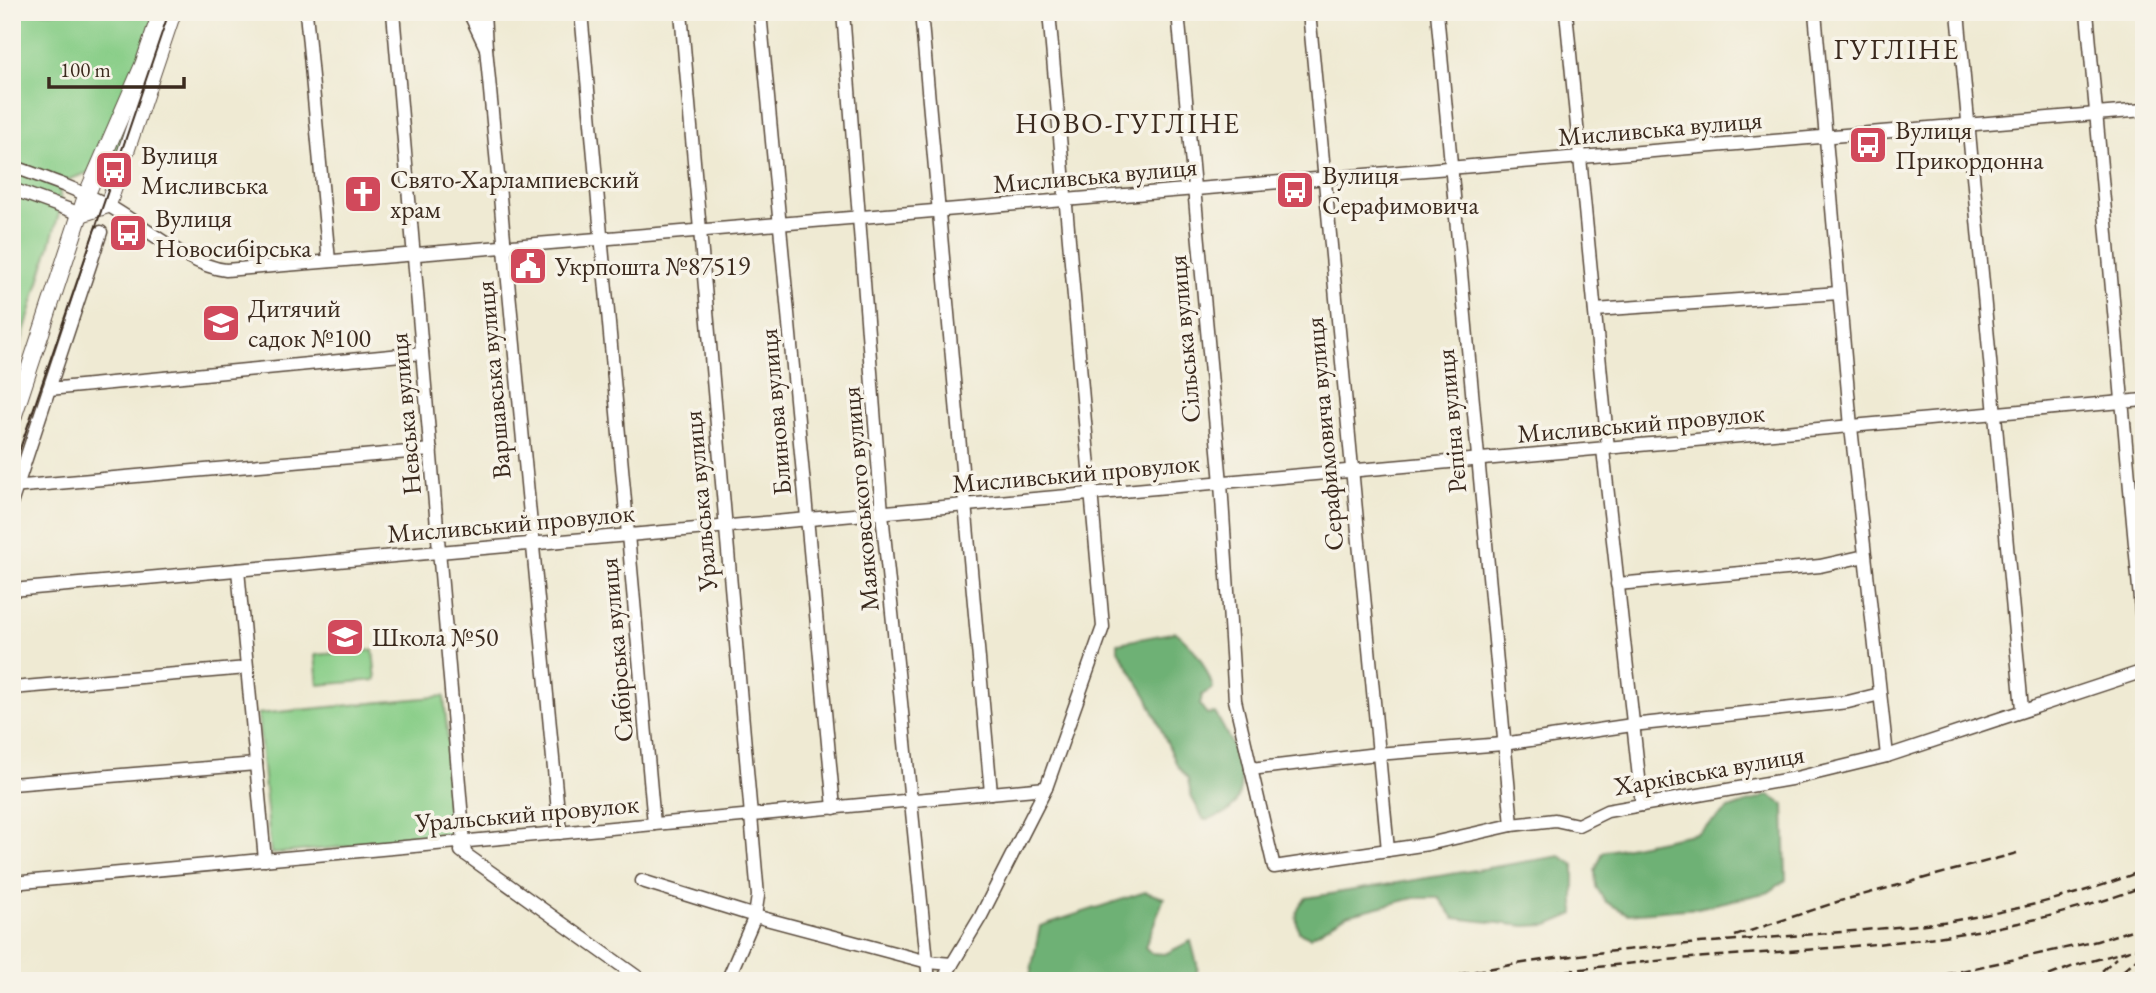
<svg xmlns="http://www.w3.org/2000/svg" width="2156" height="993" viewBox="0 0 2156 993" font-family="'EB Garamond',serif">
  <rect width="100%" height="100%" fill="#f7f3e8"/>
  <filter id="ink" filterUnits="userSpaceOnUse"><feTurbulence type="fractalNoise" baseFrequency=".0143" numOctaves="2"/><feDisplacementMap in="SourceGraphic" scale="14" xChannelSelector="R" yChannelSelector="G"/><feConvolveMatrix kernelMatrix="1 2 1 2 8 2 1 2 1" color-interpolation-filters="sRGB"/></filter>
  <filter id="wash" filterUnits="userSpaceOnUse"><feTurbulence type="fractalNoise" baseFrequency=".00686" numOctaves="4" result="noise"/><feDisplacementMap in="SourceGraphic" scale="28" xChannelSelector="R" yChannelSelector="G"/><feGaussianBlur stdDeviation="1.57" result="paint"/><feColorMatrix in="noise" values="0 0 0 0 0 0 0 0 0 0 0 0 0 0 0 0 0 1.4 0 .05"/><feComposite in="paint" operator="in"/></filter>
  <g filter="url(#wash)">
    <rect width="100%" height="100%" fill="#efead3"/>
    <g fill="#89ce88" stroke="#627c53" stroke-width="2">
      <polygon points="12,12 173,12 119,185 90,172 59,183 61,207 12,373"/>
      <polygon points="373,650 376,680 318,685 315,655"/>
      <polygon points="444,696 456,836 271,854 258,714"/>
    </g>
    <g fill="#6eb174" stroke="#546e49" stroke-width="2">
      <path d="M1176 632C1196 648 1205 664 1213 688L1202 695 1200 705 1207 714 1215 713C1231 740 1255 783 1230 810 1224 816 1212 818 1204 820L1191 796 1188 779 1177 765 1147 697 1118 650V643Z"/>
      <polygon points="1769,795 1784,805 1786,880 1769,892 1698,908 1628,914 1606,902 1596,887 1595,871 1603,852 1697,833 1729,809"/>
      <path d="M1560 856 1574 865V914L1548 925 1525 926 1454 918 1439 898H1414L1347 915 1310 937 1299 932C1295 919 1295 908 1306 898Z"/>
      <polygon points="1145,892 1164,898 1145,947 1151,953 1165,954 1191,941 1198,968 1194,981 1029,981 1040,926"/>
    </g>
  </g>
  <g filter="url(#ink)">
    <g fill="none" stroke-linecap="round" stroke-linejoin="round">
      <defs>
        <g id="minor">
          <polyline points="306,12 329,261"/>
          <polyline points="393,12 465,854"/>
          <polyline points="469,12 486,48 484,12"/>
          <polyline points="581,12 654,824"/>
          <polyline points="681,12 758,896 755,916 727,981"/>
          <polyline points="760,12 834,808"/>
          <polyline points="843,12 882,513 929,981"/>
          <polyline points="921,12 991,793"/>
          <polyline points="1178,12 1221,483 1235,700 1274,867 1428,844 1512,825 1555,820 1578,825 1607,811 1796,778 1887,756 2144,671"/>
          <polyline points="1309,12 1388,850"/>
          <polyline points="1437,12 1512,825"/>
          <polyline points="1566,12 1608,448"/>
          <polyline points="1815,12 1851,427 1887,756"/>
          <polyline points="1958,12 2022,709"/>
          <polyline points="2087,12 2144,644"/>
          <polyline points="486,48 560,833"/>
          <path d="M12 166C45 178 77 189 107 205 141 223 188 266 226 270L2144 110"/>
          <polyline points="12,189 81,214"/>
          <polyline points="101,232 49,389 422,353"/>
          <polyline points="1595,310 1839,293"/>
          <polyline points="1603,449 1642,805"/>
          <polyline points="12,487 431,450"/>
          <polyline points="12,501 49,389"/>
          <polyline points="238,570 265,860"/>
          <polyline points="1617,584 1820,566 1865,556"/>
          <polyline points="12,590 2144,400"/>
          <polyline points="12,688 247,668"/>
          <polyline points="1251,769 1377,754 1503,744 1632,725 1848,702 1880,694"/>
          <polyline points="12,784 256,764"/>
          <polyline points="461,851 643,981"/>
          <polyline points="642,881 755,916 928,962 952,964"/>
          <polyline points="12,883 1046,788"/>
          <polyline points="942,981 981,916 1046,788 1103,627 1049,12"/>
        </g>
        <g id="major">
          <polyline points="81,214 108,205 173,12"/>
          <polyline points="12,421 86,196 143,65 161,12"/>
        </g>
      </defs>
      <use href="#minor" stroke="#564739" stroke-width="15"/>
      <use href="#major" stroke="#564739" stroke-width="18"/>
      <use href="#minor" stroke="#fff" stroke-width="12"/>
      <use href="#major" stroke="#fff" stroke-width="16"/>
      <polyline stroke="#3b2a1e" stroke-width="2" points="12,472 169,12"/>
      <g stroke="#3b2a1e" stroke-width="2.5" stroke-dasharray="10 5" stroke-linecap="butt">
        <polyline points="1735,936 1840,901 2017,853"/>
        <path d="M1430 981C1600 941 1779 942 1951 921 2017 910 2081 895 2144 870"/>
        <path d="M1506 981C1717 940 1942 966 2144 886"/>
        <polyline points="1916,981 2097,941 2144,926"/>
        <polyline points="2035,981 2074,966 2144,946"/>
        <polyline points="2091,981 2116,958"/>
        <polyline points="2112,981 2144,952"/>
        <polyline points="2137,981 2144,973"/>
      </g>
    </g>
  </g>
  <defs>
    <symbol id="bus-square" viewBox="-11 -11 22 22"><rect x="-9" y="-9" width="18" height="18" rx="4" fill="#d1495b" stroke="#f7f3e8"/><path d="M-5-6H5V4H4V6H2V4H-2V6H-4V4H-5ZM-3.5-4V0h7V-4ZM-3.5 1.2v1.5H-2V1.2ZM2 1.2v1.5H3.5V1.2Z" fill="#fff"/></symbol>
    <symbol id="church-square" viewBox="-11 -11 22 22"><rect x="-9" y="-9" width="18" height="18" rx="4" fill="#d1495b" stroke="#f7f3e8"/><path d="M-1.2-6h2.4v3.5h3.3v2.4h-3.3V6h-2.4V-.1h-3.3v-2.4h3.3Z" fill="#fff"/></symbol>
    <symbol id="civic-square" viewBox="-11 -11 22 22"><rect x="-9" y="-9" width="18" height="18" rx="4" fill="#d1495b" stroke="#f7f3e8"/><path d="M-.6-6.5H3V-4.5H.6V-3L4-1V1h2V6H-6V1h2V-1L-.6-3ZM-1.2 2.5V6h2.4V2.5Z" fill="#fff"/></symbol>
    <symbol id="school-square" viewBox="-11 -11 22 22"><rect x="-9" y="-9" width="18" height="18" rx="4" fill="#d1495b" stroke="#f7f3e8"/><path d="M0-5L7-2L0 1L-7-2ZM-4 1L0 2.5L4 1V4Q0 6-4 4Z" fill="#fff"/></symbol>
  </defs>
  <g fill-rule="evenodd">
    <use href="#bus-square" x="1846" y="123" width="44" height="44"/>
    <use href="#bus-square" x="92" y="148" width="44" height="44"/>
    <use href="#bus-square" x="1273" y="168" width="44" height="44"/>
    <use href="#church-square" x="341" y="172" width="44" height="44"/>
    <use href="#bus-square" x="106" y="211" width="44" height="44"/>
    <use href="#civic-square" x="506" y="244" width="44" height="44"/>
    <use href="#school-square" x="199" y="301" width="44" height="44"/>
    <use href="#school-square" x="323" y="615" width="44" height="44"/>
  </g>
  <g text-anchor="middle" stroke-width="7" stroke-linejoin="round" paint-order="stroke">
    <g font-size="26" fill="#3b2a1e" stroke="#f7f3e8">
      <text transform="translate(1660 128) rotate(-5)" y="9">Мисливська вулиця</text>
      <text transform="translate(1095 175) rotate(-5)" y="9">Мисливська вулиця</text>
      <text transform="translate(1184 339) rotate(-95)" y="9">Сільська вулиця</text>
      <text transform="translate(493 380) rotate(-95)" y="9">Варшавська вулиця</text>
      <text transform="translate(775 412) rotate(-95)" y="9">Блинова вулиця</text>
      <text transform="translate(405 414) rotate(-95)" y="9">Невська вулиця</text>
      <text transform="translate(1451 421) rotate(-95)" y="9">Рєпіна вулиця</text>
      <text transform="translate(1641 423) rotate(-5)" y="9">Мисливський провулок</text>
      <text transform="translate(1324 434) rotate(-95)" y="9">Серафимовича вулиця</text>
      <text transform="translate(1076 473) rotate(-5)" y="9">Мисливський провулок</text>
      <text transform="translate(860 499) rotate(-95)" y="9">Маяковського вулиця</text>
      <text transform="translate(700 501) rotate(-95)" y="9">Уральська вулиця</text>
      <text transform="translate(511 523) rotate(-5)" y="9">Мисливський провулок</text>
      <text transform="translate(616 650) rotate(-95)" y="9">Сибірська вулиця</text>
      <text transform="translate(1709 770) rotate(-10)" y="9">Харківська вулиця</text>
      <text transform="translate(527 813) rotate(-5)" y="9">Уральський провулок</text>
    </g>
    <g font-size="26" fill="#3b2a1e" stroke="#f7f3e8" text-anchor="start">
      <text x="1895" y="139">Вулиця<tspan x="1895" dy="30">Прикордонна</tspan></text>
      <text x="141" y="164">Вулиця<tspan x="141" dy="30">Мисливська</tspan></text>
      <text x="1322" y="184">Вулиця<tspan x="1322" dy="30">Серафимовича</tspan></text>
      <text x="390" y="188">Свято-Харлампиевский<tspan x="390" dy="30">храм</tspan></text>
      <text x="155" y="227">Вулиця<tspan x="155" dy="30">Новосибірська</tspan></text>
      <text x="555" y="275">Укрпошта №87519</text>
      <text x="248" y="317">Дитячий<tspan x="248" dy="30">садок №100</tspan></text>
      <text x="372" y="646">Школа №50</text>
    </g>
    <g font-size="28" letter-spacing="2" fill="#3b2a1e" stroke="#f7f3e8">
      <text x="1897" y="59">ГУГЛІНЕ</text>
      <text x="1128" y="133">НОВО-ГУГЛІНЕ</text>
    </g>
  </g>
  <rect width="2156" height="993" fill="none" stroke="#f7f3e8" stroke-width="42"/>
  <path d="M49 77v10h135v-10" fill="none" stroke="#3b2a1e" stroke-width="3.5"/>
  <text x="60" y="77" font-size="21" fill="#3b2a1e" stroke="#f7f3e8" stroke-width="5" paint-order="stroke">100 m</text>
</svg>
